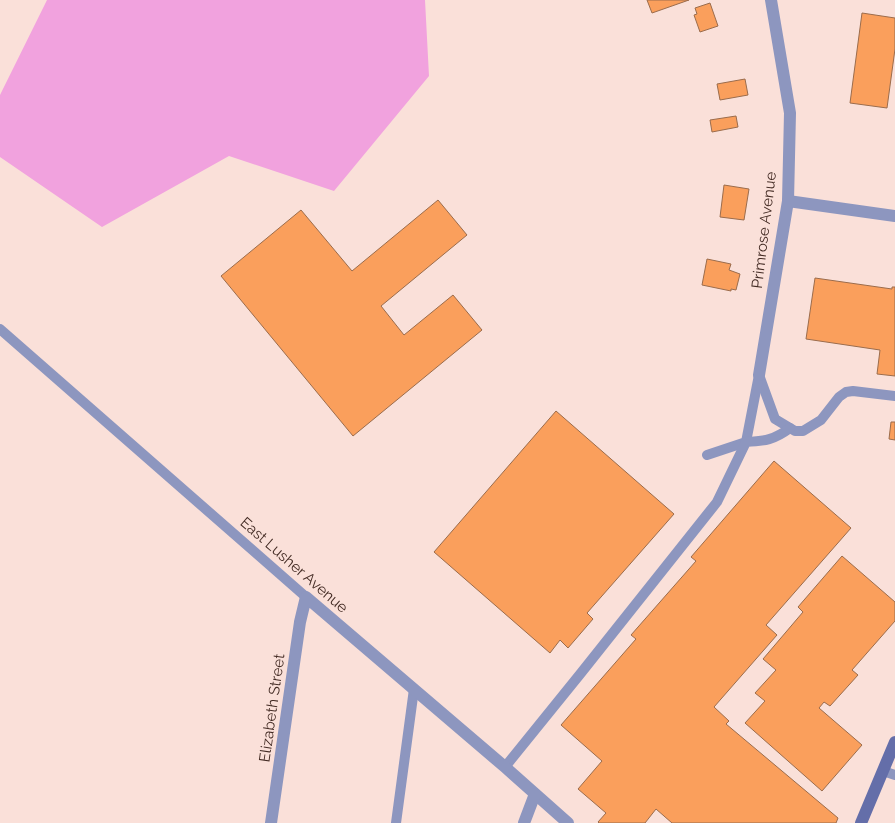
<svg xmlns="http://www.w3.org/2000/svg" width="895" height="823" viewBox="0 0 895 823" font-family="Raleway,sans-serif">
  <rect width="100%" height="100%" fill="#fae0d9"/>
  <polygon fill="#f1a2de" points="47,0 425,0 429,76 334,191 229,156 102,227 0,157 0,95"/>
  <g fill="#fa9f5c" stroke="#9b6c4c">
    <polygon points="647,0 689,0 652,13"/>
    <polygon points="710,3 718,26 700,32 694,15 697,14 695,8"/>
    <polygon points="862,13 895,18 895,49 887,108 850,103"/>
    <polygon points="745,79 748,95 720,100 717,84"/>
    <polygon points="736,116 738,127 712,132 710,120"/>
    <polygon points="724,185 749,189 744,220 720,217"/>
    <polygon points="438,200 467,235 381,306 404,335 453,295 482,330 353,436 221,276 301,210 352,271"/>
    <polygon points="707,259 731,264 729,270 740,274 736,290 731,289 731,291 702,285"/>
    <polygon points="815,278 892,289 892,287 895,287 895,376 877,374 880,350 806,339"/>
    <polygon points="556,411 674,514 587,613 593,619 568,648 560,640 550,653 434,552"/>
    <polygon points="891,422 895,422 895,440 889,439"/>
    <polygon points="774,461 851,528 766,625 777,635 714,707 729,721 726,724 838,818 836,823 672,823 656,809 645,823 599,823 598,822 606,813 578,789 602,761 561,725 636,639 631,635 696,561 691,557"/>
    <polygon points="842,556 895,602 895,621 852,670 858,675 830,706 824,702 819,708 862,745 822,791 745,723 765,701 755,693 776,670 763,659 803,612 798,607"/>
  </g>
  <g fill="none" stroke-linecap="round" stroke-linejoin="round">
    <g stroke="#8d96bf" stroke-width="10">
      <polyline points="0,329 306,597"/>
      <polyline points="759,375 775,419 795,431 803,431 821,420 839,397 846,392 853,391 895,396"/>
      <polyline points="707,455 746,442 759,375"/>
      <path d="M505 767 581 673 717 502 746 442C765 441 774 440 790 428"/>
      <polyline points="883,771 895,775"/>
      <polyline points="396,823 414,689"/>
    </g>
    <g stroke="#8d96bf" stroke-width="12">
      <polyline points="788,201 895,216"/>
      <polyline points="759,375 788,201 790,113 771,0"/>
      <polyline points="271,823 300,622 306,597 505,767 568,823"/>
      <polyline points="524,823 535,794"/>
    </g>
    <polyline stroke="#646ea9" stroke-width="12" points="861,823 895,742"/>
  </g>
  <g text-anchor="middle" stroke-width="4" stroke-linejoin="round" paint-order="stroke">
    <g font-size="15" fill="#432b24" stroke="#fae0d9">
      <text transform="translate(764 230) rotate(-83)" y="5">Primrose Avenue</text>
      <text transform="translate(294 565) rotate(41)" y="5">East Lusher Avenue</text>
      <text transform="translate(272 708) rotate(-82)" y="5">Elizabeth Street</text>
    </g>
  </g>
</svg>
